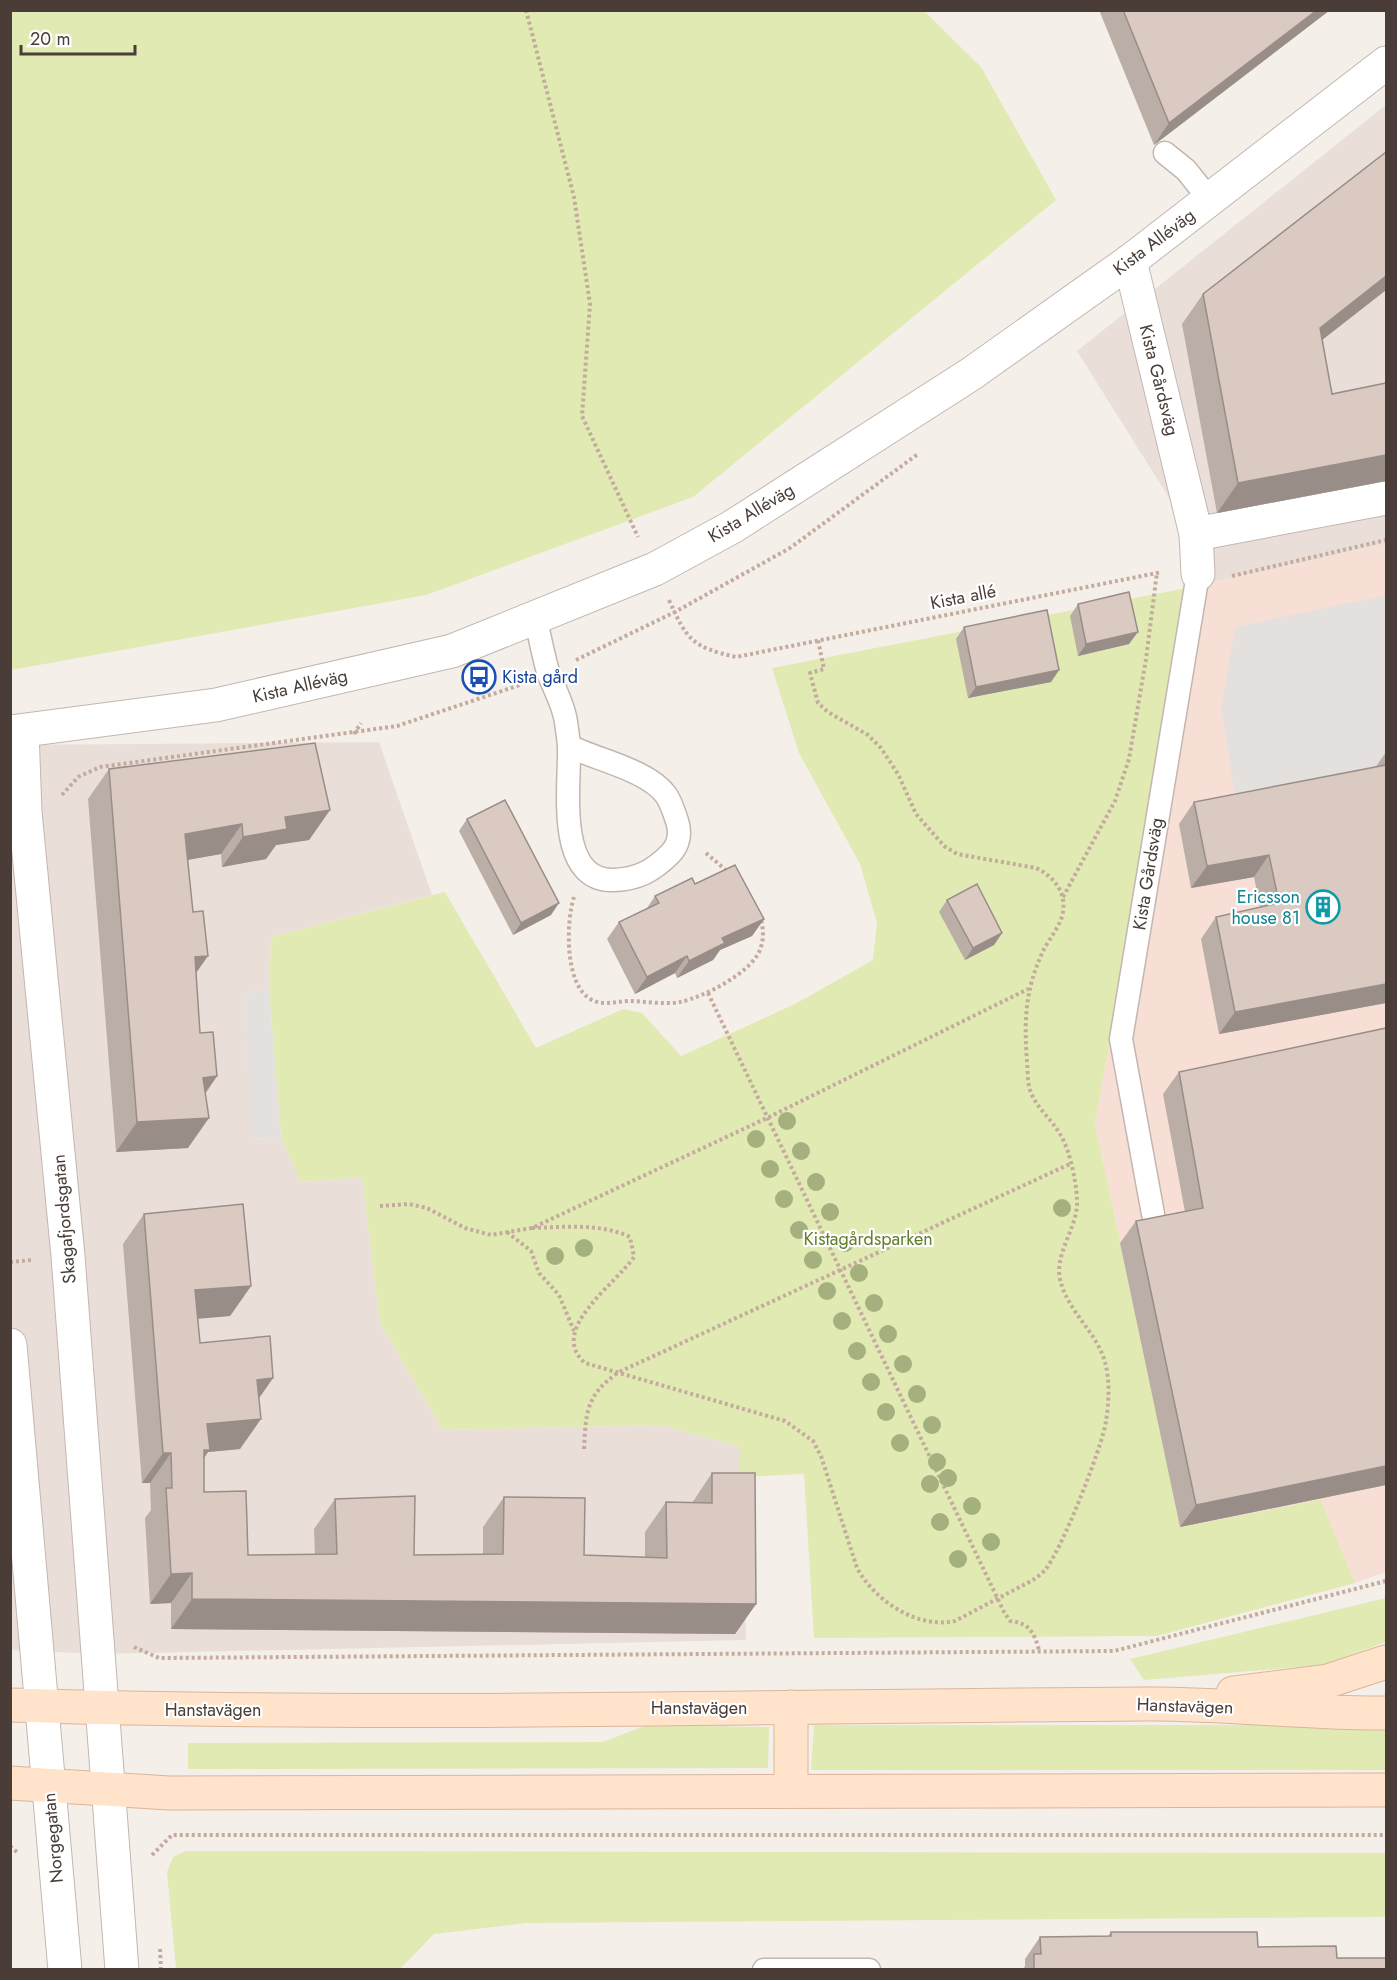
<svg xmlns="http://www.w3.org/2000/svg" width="1397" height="1980" viewBox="0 0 1397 1980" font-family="Jost,sans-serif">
  <rect width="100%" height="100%" fill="#f5efea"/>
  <g fill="#e9dfd8">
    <polygon points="1386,105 1386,544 1192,587 1186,525 1077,351"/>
    <polygon points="379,742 432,895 271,937 269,990 242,993 253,1139 281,1137 302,1182 362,1177 380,1323 443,1430 663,1425 740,1447 746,1640 98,1654 11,1650 11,745"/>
  </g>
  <polygon fill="#f7dfd5" points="1386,544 1386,1572 1355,1583 1321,1500 1180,1527 1095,1122 1192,587"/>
  <g fill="#e1eab2">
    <polygon points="11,10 924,11 981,67 1056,200 693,497 426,595 11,670"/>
    <polygon points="1192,587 1095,1123 1180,1527 1321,1500 1355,1583 1157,1636 814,1638 804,1474 740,1477 740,1447 663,1425 443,1430 380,1323 362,1177 301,1182 281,1137 269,990 271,937 445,892 536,1048 623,1009 642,1013 681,1056 795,1004 873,960 877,923 860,864 799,753 772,668"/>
    <polygon points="1386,1598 1386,1642 1323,1665 1144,1680 1130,1659"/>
    <polygon points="647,1725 769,1727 768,1768 188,1769 188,1743 603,1742"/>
    <polygon points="814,1725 1386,1725 1386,1770 811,1770"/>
    <polygon points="186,1851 1386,1853 1386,1917 526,1923 434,1934 400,1969 176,1969 167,1872 173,1857"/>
  </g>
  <g fill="#e4e0de">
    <polygon points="1386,595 1386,780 1238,814 1221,707 1235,627"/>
    <polygon points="269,990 281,1137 252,1139 242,993"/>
  </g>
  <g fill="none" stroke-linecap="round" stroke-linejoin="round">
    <defs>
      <g id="lane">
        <polyline points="1165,153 1186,170 1210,200"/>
        <path d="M535 617C540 636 543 656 549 675 555 690 564 706 566 722 567 731 569 740 569 749 570 786 555 882 614 880 638 879 653 871 670 854 679 845 681 833 677 821 674 812 671 802 666 795 648 770 597 760 569 746"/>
        <polyline points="1153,1214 1121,1039 1198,574"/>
        <polyline points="764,1970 869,1970"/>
      </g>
      <g id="street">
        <polyline points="1130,261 1196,534"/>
        <polyline points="1198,574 1196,534 1386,498"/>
        <polyline points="22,731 25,812 68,1256 122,1970"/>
        <polyline points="10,732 216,705 452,651 655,569 732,527 971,374 1130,261 1386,63"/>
        <polyline points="10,1345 65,1970"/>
      </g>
      <g id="secondary">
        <polyline points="1233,1693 1328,1681 1386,1662"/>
        <path d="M10 1705C388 1717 767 1706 1145 1704 1225 1703 1306 1714 1386 1713"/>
        <polyline points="10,1783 169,1793 1386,1790"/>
        <polyline points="791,1790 791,1707"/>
      </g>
    </defs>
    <use href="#lane" stroke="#c4b6af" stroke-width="25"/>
    <use href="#street" stroke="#c4b6af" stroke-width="35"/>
    <use href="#secondary" stroke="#d9b69b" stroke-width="35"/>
    <g stroke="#c4ab9d" stroke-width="4" stroke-dasharray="3 3" stroke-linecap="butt">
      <polyline points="526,10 574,197 590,304 582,416 638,537"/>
      <polyline points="1232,576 1386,540"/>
      <path d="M669 600C687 640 692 647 736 657L1162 572"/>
      <polyline points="576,660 675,612 790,548 918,454"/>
      <polyline points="354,734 361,723"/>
      <polyline points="62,795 78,777 100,767 397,726 520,685"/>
      <polyline points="706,853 728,872"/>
      <path d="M574 897C566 922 564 986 592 1000 605 1006 616 1001 629 1001 645 1001 664 1005 680 1002 704 997 754 972 761 947 764 938 763 928 761 919"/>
      <polyline points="1063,897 1115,801 1129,759 1146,659 1157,572"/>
      <path d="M708 993 1004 1612 1010 1621C1030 1623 1034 1633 1039 1650"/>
      <polyline points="380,1206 409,1204 427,1208 465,1228 491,1235 532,1228 767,1118 1028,989"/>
      <path d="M532 1228C565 1227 600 1223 630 1237L634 1257C616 1284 547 1330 585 1363L785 1421 813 1441 821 1456 857 1568C875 1601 917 1629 955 1621L1033 1580C1036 1577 1041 1575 1044 1571 1060 1555 1103 1445 1106 1421 1109 1402 1110 1380 1105 1362 1097 1333 1069 1312 1061 1283 1052 1254 1079 1228 1077 1199 1076 1181 1070 1150 1060 1134 1051 1119 1038 1109 1031 1093 1027 1084 1028 1072 1027 1062 1024 1020 1025 990 1043 951 1049 939 1062 924 1063 911 1066 891 1053 876 1036 868L957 854 944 846 916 814 898 774 881 748 868 735 828 712 818 703 810 673 824 669 818 640"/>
      <polyline points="507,1232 531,1251 539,1273 559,1295 574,1331"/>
      <polyline points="10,1262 32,1260"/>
      <path d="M584 1449C586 1411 586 1395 619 1372L1070 1164"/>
      <polyline points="134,1647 159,1658 1114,1651 1386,1581"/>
      <polyline points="10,1846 17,1852"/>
      <polyline points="152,1855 172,1835 1386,1835"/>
      <polyline points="160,1949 161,1970"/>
    </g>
    <use href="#lane" stroke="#fff" stroke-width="22"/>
    <use href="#street" stroke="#fff" stroke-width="33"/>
    <use href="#secondary" stroke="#ffe3ca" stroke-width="33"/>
  </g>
  <g fill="#a4b17f">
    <circle cx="787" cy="1121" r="9"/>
    <circle cx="756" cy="1139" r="9"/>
    <circle cx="801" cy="1151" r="9"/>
    <circle cx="770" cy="1169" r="9"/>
    <circle cx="816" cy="1182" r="9"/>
    <circle cx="784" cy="1199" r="9"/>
    <circle cx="1062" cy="1208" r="9"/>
    <circle cx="830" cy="1212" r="9"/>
    <circle cx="799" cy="1230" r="9"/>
    <circle cx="845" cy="1243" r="9"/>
    <circle cx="584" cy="1248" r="9"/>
    <circle cx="555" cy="1256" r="9"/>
    <circle cx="813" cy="1260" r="9"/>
    <circle cx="859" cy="1273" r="9"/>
    <circle cx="827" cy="1291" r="9"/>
    <circle cx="874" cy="1303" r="9"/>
    <circle cx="842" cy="1321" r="9"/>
    <circle cx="888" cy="1334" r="9"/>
    <circle cx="857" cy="1351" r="9"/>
    <circle cx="903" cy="1364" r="9"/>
    <circle cx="871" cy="1382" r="9"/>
    <circle cx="917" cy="1394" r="9"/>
    <circle cx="886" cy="1412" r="9"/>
    <circle cx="932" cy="1425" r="9"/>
    <circle cx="900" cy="1443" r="9"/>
    <circle cx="937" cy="1462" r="9"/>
    <circle cx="948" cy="1478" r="9"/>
    <circle cx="930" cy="1484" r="9"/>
    <circle cx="972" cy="1506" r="9"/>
    <circle cx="940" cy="1522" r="9"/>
    <circle cx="991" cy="1542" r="9"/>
    <circle cx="958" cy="1559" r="9"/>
  </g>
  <g fill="#bbaea7">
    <polygon points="1099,10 1330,10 1154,145"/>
    <polygon points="1386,152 1386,290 1322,340 1332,394 1386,383 1386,481 1217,513 1182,324 1203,294"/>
    <polygon points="1078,604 1129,644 1078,656 1070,616"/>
    <polygon points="964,627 1059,670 1051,682 968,698 956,639"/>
    <polygon points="1386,752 1386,1003 1219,1034 1201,939 1216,917 1260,907 1254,877 1191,888 1179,824 1194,802 1375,768"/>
    <polygon points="109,769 330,810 309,840 276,845 266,859 222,867 221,854 187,860 200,1033 217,1076 206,1093 188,1148 116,1152 88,799"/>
    <polygon points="467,819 551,915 513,935 459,831"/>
    <polygon points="695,884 764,919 752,936 720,950 713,960 677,978 675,973 635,994 607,939 619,922 647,908 655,896"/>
    <polygon points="947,900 1002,933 994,945 965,960 939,912"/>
    <polygon points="1179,1072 1386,1485 1180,1527 1120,1243 1136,1221 1185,1212 1163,1094"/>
    <polygon points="144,1214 251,1286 230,1316 198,1318 200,1343 273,1378 259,1398 240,1449 208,1452 204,1458 204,1492 248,1555 315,1555 314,1529 335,1499 414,1555 483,1554 483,1527 504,1497 584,1555 645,1557 645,1532 666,1502 692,1503 712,1473 756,1604 735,1634 171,1629 171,1603 150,1604 145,1518 151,1510 150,1483 142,1483 123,1244"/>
    <polygon points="1111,1932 1258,1947 1337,1958 1386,1970 1023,1970 1025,1966 1025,1959 1040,1937 1108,1936"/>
  </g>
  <g fill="#998d88">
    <polygon points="1317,10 1330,10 1154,145 1169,123"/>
    <polygon points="1386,276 1386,290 1299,358 1320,328"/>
    <polygon points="1386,455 1386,481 1217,513 1238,483"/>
    <polygon points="1138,632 1129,644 1078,656 1086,644"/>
    <polygon points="1059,670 1051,682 968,698 976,687"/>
    <polygon points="330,810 309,840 276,845 266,859 222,867 243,837 285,817"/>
    <polygon points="242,824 221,854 164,864 185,834"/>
    <polygon points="1269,855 1254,877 1191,888 1207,866"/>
    <polygon points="559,903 551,915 513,935 521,923"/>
    <polygon points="764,919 752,936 720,950 713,960 677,978 689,961 722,938"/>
    <polygon points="1002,933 994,945 965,960 973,948"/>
    <polygon points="208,956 187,986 195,957"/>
    <polygon points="687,956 675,973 635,994 647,977"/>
    <polygon points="1386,984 1386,1003 1219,1034 1235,1012"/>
    <polygon points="217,1076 196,1106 203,1078"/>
    <polygon points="209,1118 188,1148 116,1152 137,1122"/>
    <polygon points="251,1286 230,1316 174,1321 195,1290"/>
    <polygon points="273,1378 252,1408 257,1380"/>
    <polygon points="261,1419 240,1449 208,1452 189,1480 207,1424"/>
    <polygon points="163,1453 171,1453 150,1483 142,1483"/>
    <polygon points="1386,1466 1386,1485 1180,1527 1196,1505"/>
    <polygon points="192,1573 171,1603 150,1604 171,1574"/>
    <polygon points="192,1599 756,1604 735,1634 171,1629"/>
  </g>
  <g fill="#dacac2" stroke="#998d88" stroke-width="1.5">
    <polygon points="1123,10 1317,10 1169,123"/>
    <polygon points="1386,152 1386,276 1320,328 1332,394 1386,383 1386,455 1238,483 1203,294"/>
    <polygon points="1129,592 1138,632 1086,644 1078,604"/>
    <polygon points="1047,610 1059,670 976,687 964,627"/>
    <polygon points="315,743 330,810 285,817 287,829 243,837 242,824 185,834 193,912 203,911 208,956 195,957 200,1033 213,1032 217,1076 203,1078 209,1118 137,1122 109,769"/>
    <polygon points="1386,765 1386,984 1235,1012 1216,917 1279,903 1269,855 1207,866 1194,802"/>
    <polygon points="505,800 559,903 521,923 467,819"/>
    <polygon points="735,865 764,919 722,938 725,943 689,961 687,956 647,977 619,922 659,903 655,896 692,878 695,884"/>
    <polygon points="977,884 1002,933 973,948 947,900"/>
    <polygon points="1386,1028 1386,1466 1196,1505 1136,1221 1203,1208 1179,1072"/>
    <polygon points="243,1204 251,1286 195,1290 200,1343 270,1336 273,1378 257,1380 261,1419 207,1424 210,1450 204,1450 204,1492 246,1491 248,1555 337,1554 335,1499 415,1496 414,1555 503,1554 504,1497 585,1498 584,1555 667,1558 666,1502 712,1503 712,1473 755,1473 756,1604 192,1599 192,1573 171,1574 166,1488 172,1488 171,1453 163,1453 144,1214"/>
    <polygon points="1111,1932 1257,1932 1258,1947 1336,1946 1337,1958 1386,1958 1386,1970 1034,1970 1034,1954 1041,1954 1040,1937 1111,1936"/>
  </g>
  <defs>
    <symbol id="bus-ring" viewBox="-11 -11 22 22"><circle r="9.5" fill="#fff" stroke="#1a4fb4" stroke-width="1.5"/><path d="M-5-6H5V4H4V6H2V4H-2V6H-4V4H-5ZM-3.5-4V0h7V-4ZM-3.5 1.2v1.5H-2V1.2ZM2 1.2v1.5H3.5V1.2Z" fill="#1a4fb4"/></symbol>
    <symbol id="building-ring" viewBox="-11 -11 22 22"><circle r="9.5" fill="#fff" stroke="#0f9aa8" stroke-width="1.5"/><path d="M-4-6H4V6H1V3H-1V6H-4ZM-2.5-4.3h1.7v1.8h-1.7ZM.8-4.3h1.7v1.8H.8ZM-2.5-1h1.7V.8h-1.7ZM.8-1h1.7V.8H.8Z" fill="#0f9aa8"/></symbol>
  </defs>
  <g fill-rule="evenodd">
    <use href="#bus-ring" x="460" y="658" width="38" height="38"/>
    <use href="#building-ring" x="1304" y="888" width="38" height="38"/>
  </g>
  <g text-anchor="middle" stroke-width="4.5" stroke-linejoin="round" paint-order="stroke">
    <g font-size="18" fill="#4a3d37" stroke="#fff">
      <text transform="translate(1154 242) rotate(-37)" y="6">Kista Alléväg</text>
      <text transform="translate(1159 380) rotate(76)" y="6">Kista Gårdsväg</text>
      <text transform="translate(751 513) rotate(-31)" y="6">Kista Alléväg</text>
      <text transform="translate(963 597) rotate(-11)" y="6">Kista allé</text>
      <text transform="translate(300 686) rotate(-13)" y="6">Kista Alléväg</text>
      <text transform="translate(1148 874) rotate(-81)" y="6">Kista Gårdsväg</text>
      <text transform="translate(64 1219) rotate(-95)" y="6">Skagafjordsgatan</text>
      <text transform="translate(1185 1706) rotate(2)" y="6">Hanstavägen</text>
      <text x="699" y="1714">Hanstavägen</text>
      <text x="213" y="1716">Hanstavägen</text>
      <text transform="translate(53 1838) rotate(-95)" y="6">Norgegatan</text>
    </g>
    <g font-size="18" fill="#164399" stroke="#fff" text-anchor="start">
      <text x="502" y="683">Kista gård</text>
    </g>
    <g font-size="18" fill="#0d838f" stroke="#fff" text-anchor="end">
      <text x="1300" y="903">Ericsson<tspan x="1300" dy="21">house 81</tspan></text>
    </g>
    <g font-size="18" fill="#617e28" stroke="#fff">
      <text x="868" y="1245">Kistagårdsparken</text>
    </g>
  </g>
  <rect width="1397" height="1980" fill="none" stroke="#4a3d37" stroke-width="24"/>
  <path d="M21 45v9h114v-9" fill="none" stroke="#4a3d37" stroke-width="3"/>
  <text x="30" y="45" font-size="18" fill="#4a3d37" stroke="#ffffff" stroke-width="4.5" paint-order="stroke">20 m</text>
</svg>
